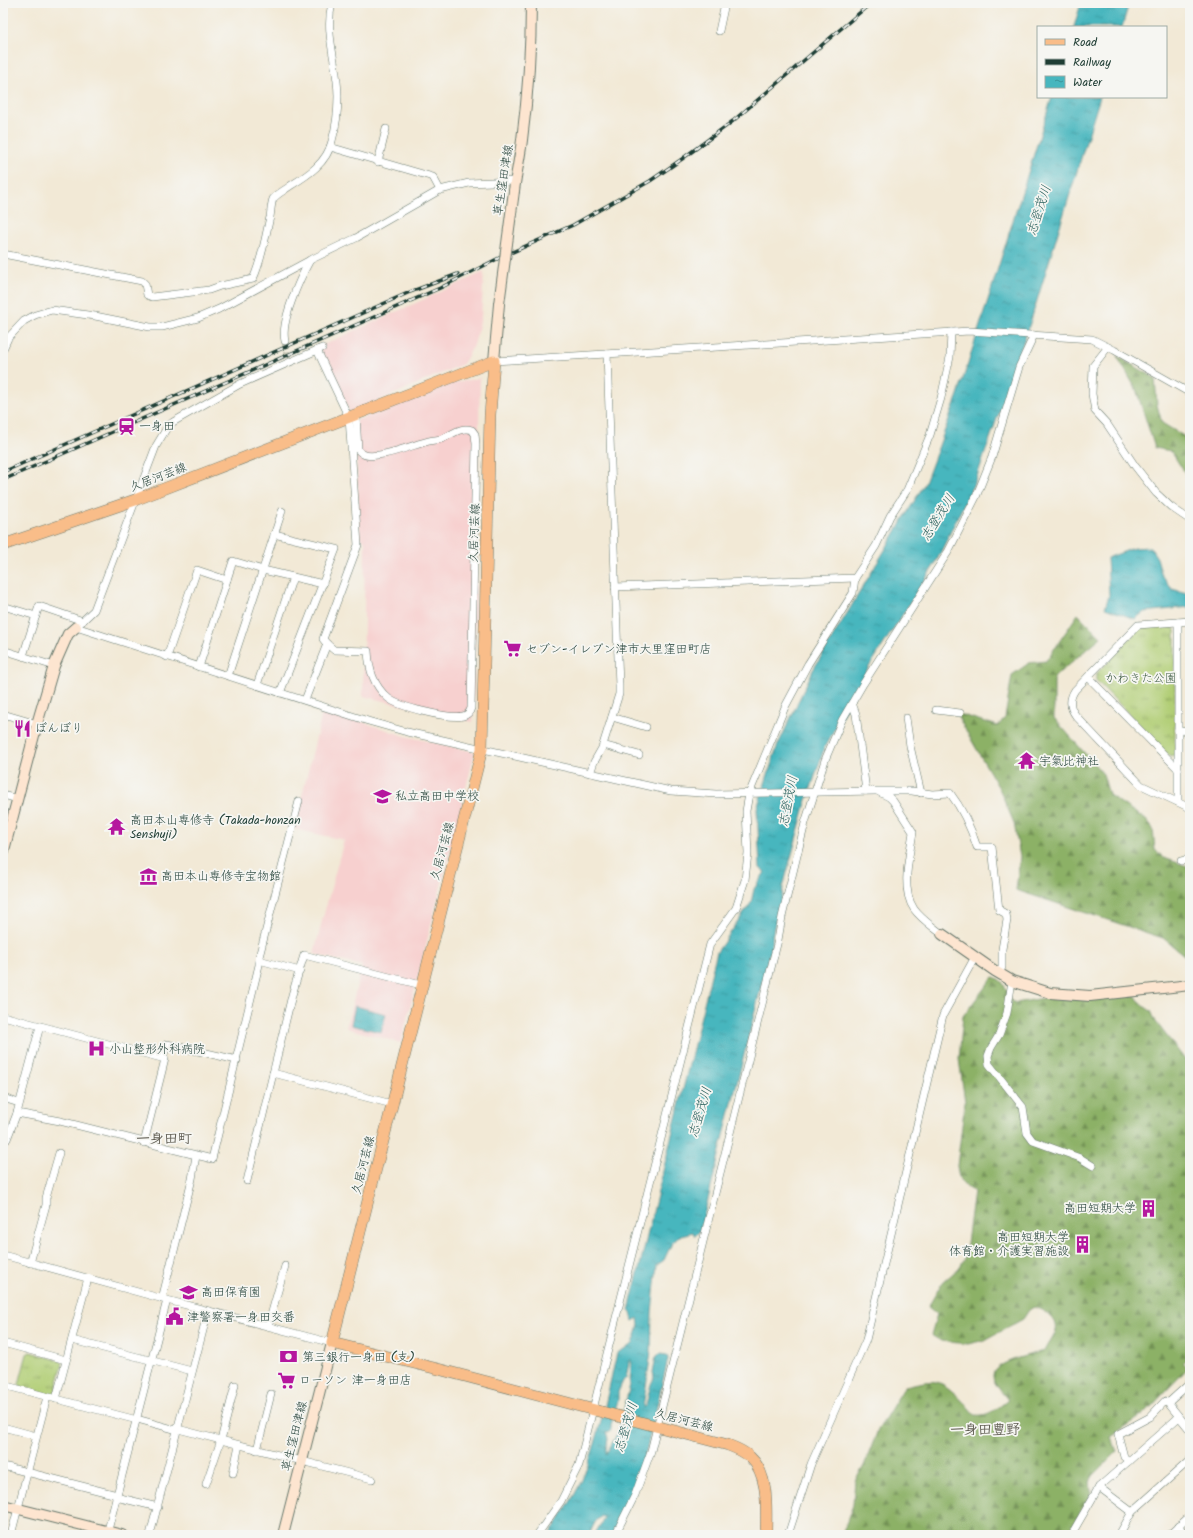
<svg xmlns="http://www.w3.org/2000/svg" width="1193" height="1538" viewBox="0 0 1193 1538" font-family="Kalam,'Klee One',sans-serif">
  <defs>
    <pattern id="grass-tufts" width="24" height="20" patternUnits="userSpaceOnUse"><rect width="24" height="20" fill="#b1ce75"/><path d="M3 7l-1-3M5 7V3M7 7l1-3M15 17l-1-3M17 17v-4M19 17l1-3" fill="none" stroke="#8fa861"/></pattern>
    <pattern id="forest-firs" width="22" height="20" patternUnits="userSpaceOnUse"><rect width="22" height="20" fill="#8cb166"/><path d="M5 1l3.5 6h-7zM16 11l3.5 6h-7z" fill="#729155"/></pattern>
    <pattern id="water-ripples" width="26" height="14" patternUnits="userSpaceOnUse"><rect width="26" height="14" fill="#47b6be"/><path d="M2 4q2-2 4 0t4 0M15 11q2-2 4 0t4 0" fill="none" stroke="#3b959b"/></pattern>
  </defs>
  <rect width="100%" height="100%" fill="#f6f6f2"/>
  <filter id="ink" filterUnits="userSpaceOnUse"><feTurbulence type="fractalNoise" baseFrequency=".025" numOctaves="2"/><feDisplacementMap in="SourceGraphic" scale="8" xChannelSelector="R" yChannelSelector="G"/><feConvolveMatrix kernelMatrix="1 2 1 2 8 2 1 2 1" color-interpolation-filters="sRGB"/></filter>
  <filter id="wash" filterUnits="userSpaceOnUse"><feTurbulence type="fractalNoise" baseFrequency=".012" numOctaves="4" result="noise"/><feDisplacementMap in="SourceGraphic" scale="16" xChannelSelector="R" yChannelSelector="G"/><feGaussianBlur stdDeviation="0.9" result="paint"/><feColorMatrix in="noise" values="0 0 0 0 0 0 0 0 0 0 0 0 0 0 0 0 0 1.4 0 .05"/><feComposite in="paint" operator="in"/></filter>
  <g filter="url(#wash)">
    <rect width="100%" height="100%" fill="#f2e9d6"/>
    <g fill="#f7d0cf">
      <polygon points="484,272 481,318 474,345 463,364 350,413 319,347"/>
      <polygon points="480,378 473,722 363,696 365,541 360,538 355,421 452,383"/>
      <polygon points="323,709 405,736 475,752 401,1043 346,1028 362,966 314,954 321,925 344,840 294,829"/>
    </g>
    <g fill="url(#grass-tufts)" stroke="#688654">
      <polygon points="1171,625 1175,630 1175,755 1170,757 1096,680 1096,674 1138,630 1143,627"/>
      <polygon points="30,1352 61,1361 63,1363 55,1393 52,1395 20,1386 19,1384 27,1354"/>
    </g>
    <g fill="url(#forest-firs)" stroke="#56774d">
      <polygon points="1117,356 1155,378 1157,405 1162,423 1185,437 1186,448 1190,451 1190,481 1171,451 1155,448 1136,389"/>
      <polygon points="1078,614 1101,637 1054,677 1054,718 1103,774 1109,795 1146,820 1153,829 1155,850 1164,858 1190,867 1190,960 1163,938 1016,890 1020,857 1014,823 1000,790 956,713 998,726 1005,718 1012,675 1029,663 1046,661"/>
      <path d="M993 977C1004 979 1007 991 1011 1001L1016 1003 1044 998 1082 999 1135 995 1142 1005 1151 1011 1156 1022 1189 1065 1190 1064V1356L1182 1363 1187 1369 1143 1415 1111 1436 1117 1452 1093 1476 1090 1481 1091 1491 1090 1496 1070 1530 1069 1535H842L853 1505 855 1481 864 1466 878 1430 905 1386C915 1384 930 1379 940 1383 953 1389 965 1404 975 1415 988 1417 998 1408 1008 1400 1004 1394 993 1384 993 1376 992 1362 1034 1354 1045 1351 1048 1345 1054 1337 1056 1331 1059 1318 1043 1310 1034 1307L1029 1310 1023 1319 985 1340 968 1344 958 1343 941 1341 931 1335 937 1314 928 1307 942 1283 959 1268 965 1258 974 1191 965 1186 961 1182 959 1177 957 1166 965 1102 959 1059 963 1016Z"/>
    </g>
    <g fill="url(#water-ripples)" stroke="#337a79" fill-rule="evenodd">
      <polygon points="1081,3 1129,3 1122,27 1074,27"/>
      <path d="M1052 97H1100L1030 323 976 479 935 564 869 667 825 746 805 806 783 887C782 906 772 924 772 943L700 1231 695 1236 693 1232 681 1235 672 1243 664 1260 657 1265 652 1312 651 1351 643 1408 646 1405 651 1384 654 1378 653 1372 656 1357 659 1354 667 1355 668 1359 646 1452 634 1491 612 1535H595L596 1532 605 1517C595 1516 593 1528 589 1535H549C561 1517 573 1499 582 1480 599 1440 607 1395 617 1353L633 1344 639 1325 638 1318 633 1321 631 1312 629 1310 714 963 717 952 751 903 754 889 765 872 760 868 757 808 777 747 813 670 925 483 958 395ZM631 1359 630 1385 618 1433 606 1454V1449L608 1439 606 1431 609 1432 611 1429V1425L618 1401V1392L623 1381 626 1378 629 1362Z"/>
      <polygon points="1150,547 1157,558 1162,576 1172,589 1190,594 1190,607 1144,612 1135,619 1105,608 1109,595 1107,558 1134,548"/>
      <polygon points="355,1006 386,1014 381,1032 351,1025"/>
    </g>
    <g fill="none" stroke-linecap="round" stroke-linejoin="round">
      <polyline stroke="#47b6be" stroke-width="2" points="3,658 4,653"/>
    </g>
  </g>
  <g filter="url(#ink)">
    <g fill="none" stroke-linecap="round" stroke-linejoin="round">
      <polyline stroke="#c8c7b6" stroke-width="7" stroke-dasharray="7 3.5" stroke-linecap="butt" points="285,341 288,363"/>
      <defs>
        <g id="street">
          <polyline points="719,31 725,3"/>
          <polyline points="330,147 433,177 440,190"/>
          <polyline points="378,162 386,129"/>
          <path d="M3 254 142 281 145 284 147 295 152 297 209 290 220 286 253 279C262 260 265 238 270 217 271 212 271 204 273 199 277 194 285 190 290 186 308 175 327 163 332 141 336 127 338 111 338 96 338 65 324 34 332 3"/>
          <path d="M285 341C280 322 300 278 310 260"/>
          <polyline points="1108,347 1093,366 1092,394 1095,411 1107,424 1135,466 1156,493 1171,507 1190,520"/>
          <path d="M322 348 240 384 173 422 168 426 156 446 94 610 76 627 368 721 407 732 671 791 716 794 875 791H912L932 794 950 793C963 810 971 828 977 847H992L999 910 1006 914 1007 920 1002 949V967L999 974"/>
          <polyline points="3,349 8,338 24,321 35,315 52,310 95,316 150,327 162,327 198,318 219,309 310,260 356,238 440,190 469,183 515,181"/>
          <path d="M317 350 349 418 358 545 323 639 327 644 334 650 368 651C369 669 373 685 388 698 399 707 448 719 463 716 467 715 470 712 471 708L476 444 475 434 472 430C460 426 452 435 441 439 437 440 433 440 429 441 415 444 375 461 363 454 362 454 359 451 358 450L356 415"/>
          <polyline points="494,361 969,331 1092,339 1114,350 1190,393"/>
          <polyline points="274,534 336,549 280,693"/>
          <polyline points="615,587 855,578 876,546 890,516 907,490 930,435 941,398 950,357 951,332"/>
          <polyline points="3,606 36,616"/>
          <path d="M1190 621 1138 625 1075 690C1069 699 1069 707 1076 716L1141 785 1190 808"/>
          <polyline points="3,650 54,666"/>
          <polyline points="23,656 39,606 83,621"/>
          <polyline points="167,657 197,570 227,580"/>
          <polyline points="199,667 233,561 263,570 323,584"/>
          <polyline points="228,676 282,511"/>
          <polyline points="1088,677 1178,769"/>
          <polyline points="257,685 293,577"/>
          <polyline points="305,700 327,644"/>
          <polyline points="852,703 856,714 866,791"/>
          <polyline points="936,710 960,713"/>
          <polyline points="3,714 37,724"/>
          <polyline points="612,717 646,727"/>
          <polyline points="906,718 910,746 921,793"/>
          <polyline points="1178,730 1190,731"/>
          <polyline points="603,745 639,755"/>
          <polyline points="590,773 594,762 602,748 619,694 619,686 607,354"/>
          <path d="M879 792 889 797 893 801 913 832C910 854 900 889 914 909 921 919 932 926 942 934"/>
          <polyline points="3,795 17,799"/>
          <polyline points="1178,802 1178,622"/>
          <polyline points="1181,861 1190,859"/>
          <polyline points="259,960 300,971"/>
          <polyline points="1012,981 1007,1013 999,1035 991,1048 988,1056 989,1064 1023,1107 1027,1133 1033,1141 1080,1158 1093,1166"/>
          <polyline points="3,1016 165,1059 144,1143"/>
          <polyline points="163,1058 167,1044 237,1060"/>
          <polyline points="273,1073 392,1104"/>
          <polyline points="3,1098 19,1103"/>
          <polyline points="17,1113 60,1121 212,1159 259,965 259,957 299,801"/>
          <polyline points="7,1139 17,1113 40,1026"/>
          <polyline points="247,1181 292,995 304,955 421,985"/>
          <polyline points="3,1255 167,1300 332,1343"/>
          <polyline points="30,1263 46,1205 46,1198 59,1153"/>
          <polyline points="162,1299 192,1179 196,1156"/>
          <polyline points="268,1326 285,1266"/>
          <polyline points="72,1340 192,1371"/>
          <polyline points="3,1343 66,1360"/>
          <polyline points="3,1385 137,1420"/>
          <polyline points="56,1399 88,1278"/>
          <polyline points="1168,1403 1190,1430"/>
          <polyline points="137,1419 177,1430"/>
          <polyline points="3,1427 36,1436"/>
          <polyline points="178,1429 372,1479"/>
          <polyline points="257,1450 271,1394"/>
          <polyline points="1129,1461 1124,1457 1118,1434 1150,1417 1165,1401 1168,1403 1190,1383"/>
          <polyline points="3,1466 117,1495"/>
          <polyline points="233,1473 239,1445"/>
          <polyline points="206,1484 221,1440 235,1385"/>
          <polyline points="1099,1487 1132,1512"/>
          <polyline points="116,1497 158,1507"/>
          <polyline points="1178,1526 1186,1535"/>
          <polyline points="107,1534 167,1300"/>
          <polyline points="11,1535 47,1397"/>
          <polyline points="150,1535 208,1311"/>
          <polyline points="537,1535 561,1501 579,1465 710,944 736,908 745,880 748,853 746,811 749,794 785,707 808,664 853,593 855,578"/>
          <polyline points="615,1535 635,1495 651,1451 778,940 782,917 805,823 825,760 842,720 863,684 948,552 976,497 992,457 1019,367 1034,335"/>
          <polyline points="788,1535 811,1464 866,1340 943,1015 975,957"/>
          <polyline points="1074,1535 1074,1530 1099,1487 1179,1417"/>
          <polyline points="1119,1535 1132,1512 1190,1460"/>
          <polyline points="1169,1535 1190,1516"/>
        </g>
        <g id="secondary">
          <path d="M514 191C516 174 520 157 522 140 528 94 531 49 531 3"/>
          <polyline points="494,361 499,304"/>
          <polyline points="3,854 37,724 54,666 68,634 76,627"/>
          <polyline points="942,934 995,971 1012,981 1050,993 1090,996 1190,985"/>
          <polyline points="3,1505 122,1535"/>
          <polyline points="283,1535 332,1343"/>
        </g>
        <path id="primary" d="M3 545 135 500 494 361 490 415 482 749 332 1343 438 1369 728 1445C736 1448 744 1451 750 1457 770 1475 766 1511 766 1535"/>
      </defs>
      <use href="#street" stroke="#69796d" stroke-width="8"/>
      <use href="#secondary" stroke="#69796d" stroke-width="12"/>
      <use href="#primary" stroke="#69796d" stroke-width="12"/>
      <use href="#street" stroke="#fff" stroke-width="7"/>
      <use href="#secondary" stroke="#fde5d0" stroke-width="10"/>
      <use href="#primary" stroke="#f9bd89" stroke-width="11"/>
      <defs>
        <g id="rail">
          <polyline points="3,472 410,292 458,274"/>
          <polyline points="3,480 440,288 499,258 573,225 650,181 682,159 733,121 871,3"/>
        </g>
      </defs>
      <use href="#rail" stroke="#1f3d34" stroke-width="3.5"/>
      <use href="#rail" stroke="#f6f6f2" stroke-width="2" stroke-dasharray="6" stroke-linecap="butt"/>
      <defs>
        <polyline id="secondary-bridge" points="499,304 514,191"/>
      </defs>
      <use href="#secondary-bridge" stroke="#69796d" stroke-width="12" stroke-linecap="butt"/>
      <use href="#secondary-bridge" stroke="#fde5d0" stroke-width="10"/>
    </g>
  </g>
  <defs>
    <symbol id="station-bare" viewBox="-9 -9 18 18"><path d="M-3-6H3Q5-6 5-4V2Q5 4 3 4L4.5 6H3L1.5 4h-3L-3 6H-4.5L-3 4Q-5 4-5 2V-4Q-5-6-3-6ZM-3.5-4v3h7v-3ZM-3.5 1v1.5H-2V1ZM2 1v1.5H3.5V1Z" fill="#b5179e" stroke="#f6f6f2" stroke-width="2.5" paint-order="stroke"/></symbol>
    <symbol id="supermarket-bare" viewBox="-9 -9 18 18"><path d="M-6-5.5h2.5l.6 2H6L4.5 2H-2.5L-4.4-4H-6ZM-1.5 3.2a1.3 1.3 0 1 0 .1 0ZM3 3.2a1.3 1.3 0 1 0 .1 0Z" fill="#b5179e" stroke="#f6f6f2" stroke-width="2.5" paint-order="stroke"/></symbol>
    <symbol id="restaurant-bare" viewBox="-9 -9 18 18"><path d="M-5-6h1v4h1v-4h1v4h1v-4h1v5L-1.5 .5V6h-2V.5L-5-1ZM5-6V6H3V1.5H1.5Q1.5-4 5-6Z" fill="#b5179e" stroke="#f6f6f2" stroke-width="2.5" paint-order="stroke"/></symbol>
    <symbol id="temple-bare" viewBox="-9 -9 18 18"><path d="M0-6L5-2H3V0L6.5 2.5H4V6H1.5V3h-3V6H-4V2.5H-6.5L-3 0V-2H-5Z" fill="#b5179e" stroke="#f6f6f2" stroke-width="2.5" paint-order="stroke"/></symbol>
    <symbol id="school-bare" viewBox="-9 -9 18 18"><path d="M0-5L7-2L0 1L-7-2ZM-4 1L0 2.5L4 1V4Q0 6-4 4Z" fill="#b5179e" stroke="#f6f6f2" stroke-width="2.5" paint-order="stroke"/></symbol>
    <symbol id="museum-bare" viewBox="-9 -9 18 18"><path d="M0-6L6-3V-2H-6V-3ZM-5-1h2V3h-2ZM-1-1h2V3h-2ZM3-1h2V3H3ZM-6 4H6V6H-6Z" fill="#b5179e" stroke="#f6f6f2" stroke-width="2.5" paint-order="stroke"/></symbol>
    <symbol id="hospital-bare" viewBox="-9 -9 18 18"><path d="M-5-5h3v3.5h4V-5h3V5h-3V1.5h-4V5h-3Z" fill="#b5179e" stroke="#f6f6f2" stroke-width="2.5" paint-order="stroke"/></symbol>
    <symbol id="building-bare" viewBox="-9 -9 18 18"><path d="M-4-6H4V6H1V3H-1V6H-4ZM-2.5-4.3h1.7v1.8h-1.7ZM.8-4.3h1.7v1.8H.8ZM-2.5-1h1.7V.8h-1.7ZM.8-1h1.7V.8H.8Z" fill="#b5179e" stroke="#f6f6f2" stroke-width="2.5" paint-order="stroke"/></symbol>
    <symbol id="civic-bare" viewBox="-9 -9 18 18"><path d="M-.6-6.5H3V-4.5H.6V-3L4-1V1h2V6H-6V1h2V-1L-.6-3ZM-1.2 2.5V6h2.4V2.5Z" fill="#b5179e" stroke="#f6f6f2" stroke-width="2.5" paint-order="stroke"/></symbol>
    <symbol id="bank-bare" viewBox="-9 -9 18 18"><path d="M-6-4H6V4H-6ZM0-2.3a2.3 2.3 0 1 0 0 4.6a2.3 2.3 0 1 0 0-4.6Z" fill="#b5179e" stroke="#f6f6f2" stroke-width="2.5" paint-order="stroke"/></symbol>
  </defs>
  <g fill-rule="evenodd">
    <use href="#station-bare" x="114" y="414" width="25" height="25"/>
    <use href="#supermarket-bare" x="500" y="636" width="25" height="25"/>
    <use href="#restaurant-bare" x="10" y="716" width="25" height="25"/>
    <use href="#temple-bare" x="1014" y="748" width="25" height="25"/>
    <use href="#school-bare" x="370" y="784" width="25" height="25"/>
    <use href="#temple-bare" x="104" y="814" width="25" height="25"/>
    <use href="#museum-bare" x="136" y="864" width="25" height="25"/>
    <use href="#hospital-bare" x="84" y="1036" width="25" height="25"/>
    <use href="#building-bare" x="1136" y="1196" width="25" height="25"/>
    <use href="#building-bare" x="1070" y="1232" width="25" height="25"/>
    <use href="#school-bare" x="176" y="1280" width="25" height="25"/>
    <use href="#civic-bare" x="162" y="1304" width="25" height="25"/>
    <use href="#bank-bare" x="276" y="1344" width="25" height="25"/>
    <use href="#supermarket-bare" x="274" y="1368" width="25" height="25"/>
  </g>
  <g text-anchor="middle" stroke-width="3.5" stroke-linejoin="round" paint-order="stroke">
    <g font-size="12" fill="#1f3d34" stroke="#f6f6f2">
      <text transform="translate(503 180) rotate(-81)" y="4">草生窪田津線</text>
      <text transform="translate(158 477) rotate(-21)" y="4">久居河芸線</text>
      <text transform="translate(474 533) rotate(-88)" y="4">久居河芸線</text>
      <text transform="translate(442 851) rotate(-75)" y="4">久居河芸線</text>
      <text transform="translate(363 1165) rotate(-76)" y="4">久居河芸線</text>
      <text transform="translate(684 1420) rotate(14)" y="4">久居河芸線</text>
      <text transform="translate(294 1436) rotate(-76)" y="4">草生窪田津線</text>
    </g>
    <g font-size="12" fill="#1f3d34" stroke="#f6f6f2" text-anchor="start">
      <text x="139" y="430">一身田</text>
      <text x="526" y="653">セブン-イレブン津市大里窪田町店</text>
      <text x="35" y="732">ぼんぼり</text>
      <text x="1039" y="765">宇氣比神社</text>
      <text x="395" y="800">私立高田中学校</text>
      <text x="130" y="824">高田本山専修寺 (Takada-honzan<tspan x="130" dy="14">Senshuji)</tspan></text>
      <text x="161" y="880">高田本山専修寺宝物館</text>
      <text x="109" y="1053">小山整形外科病院</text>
      <text x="1136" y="1212" text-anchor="end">高田短期大学</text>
      <text x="1069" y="1241" text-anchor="end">高田短期大学<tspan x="1069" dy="14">体育館・介護実習施設</tspan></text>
      <text x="201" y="1296">高田保育園</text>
      <text x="187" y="1321">津警察署一身田交番</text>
      <text x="302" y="1361">第三銀行一身田 (支)</text>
      <text x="299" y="1384">ローソン 津一身田店</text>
    </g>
    <g font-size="12" fill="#3c5a41" stroke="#f6f6f2">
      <text x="1141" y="682">かわきた公園</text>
    </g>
    <g font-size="13" font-style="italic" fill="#2b615d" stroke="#f6f6f2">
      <text transform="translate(1038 210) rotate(-72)" y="5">志登茂川</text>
      <text transform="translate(937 517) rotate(-58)" y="5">志登茂川</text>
      <text transform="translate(787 801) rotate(-79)" y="5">志登茂川</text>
      <text transform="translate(699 1112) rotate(-73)" y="5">志登茂川</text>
      <text transform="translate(625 1427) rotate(-73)" y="5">志登茂川</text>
    </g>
    <g font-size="14" font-weight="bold" fill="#5f5c52" stroke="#f6f6f2">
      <text x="164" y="1143">一身田町</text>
      <text x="985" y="1434">一身田豊野</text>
    </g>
  </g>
  <rect width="1193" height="1538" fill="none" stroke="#f6f6f2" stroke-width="16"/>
  <rect x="1037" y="26" width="130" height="72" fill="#f6f6f2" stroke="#a0aca6"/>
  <rect x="1045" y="39" width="20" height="6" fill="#f9bd89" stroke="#a0aca6"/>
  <text x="1073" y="46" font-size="12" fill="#1f3d34">Road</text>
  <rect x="1045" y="59" width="20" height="6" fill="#1f3d34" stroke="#a0aca6"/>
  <text x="1073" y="66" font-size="12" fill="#1f3d34">Railway</text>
  <rect x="1045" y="76" width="20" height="12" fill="url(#water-ripples)" stroke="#a0aca6"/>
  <text x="1073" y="86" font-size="12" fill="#1f3d34">Water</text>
</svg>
